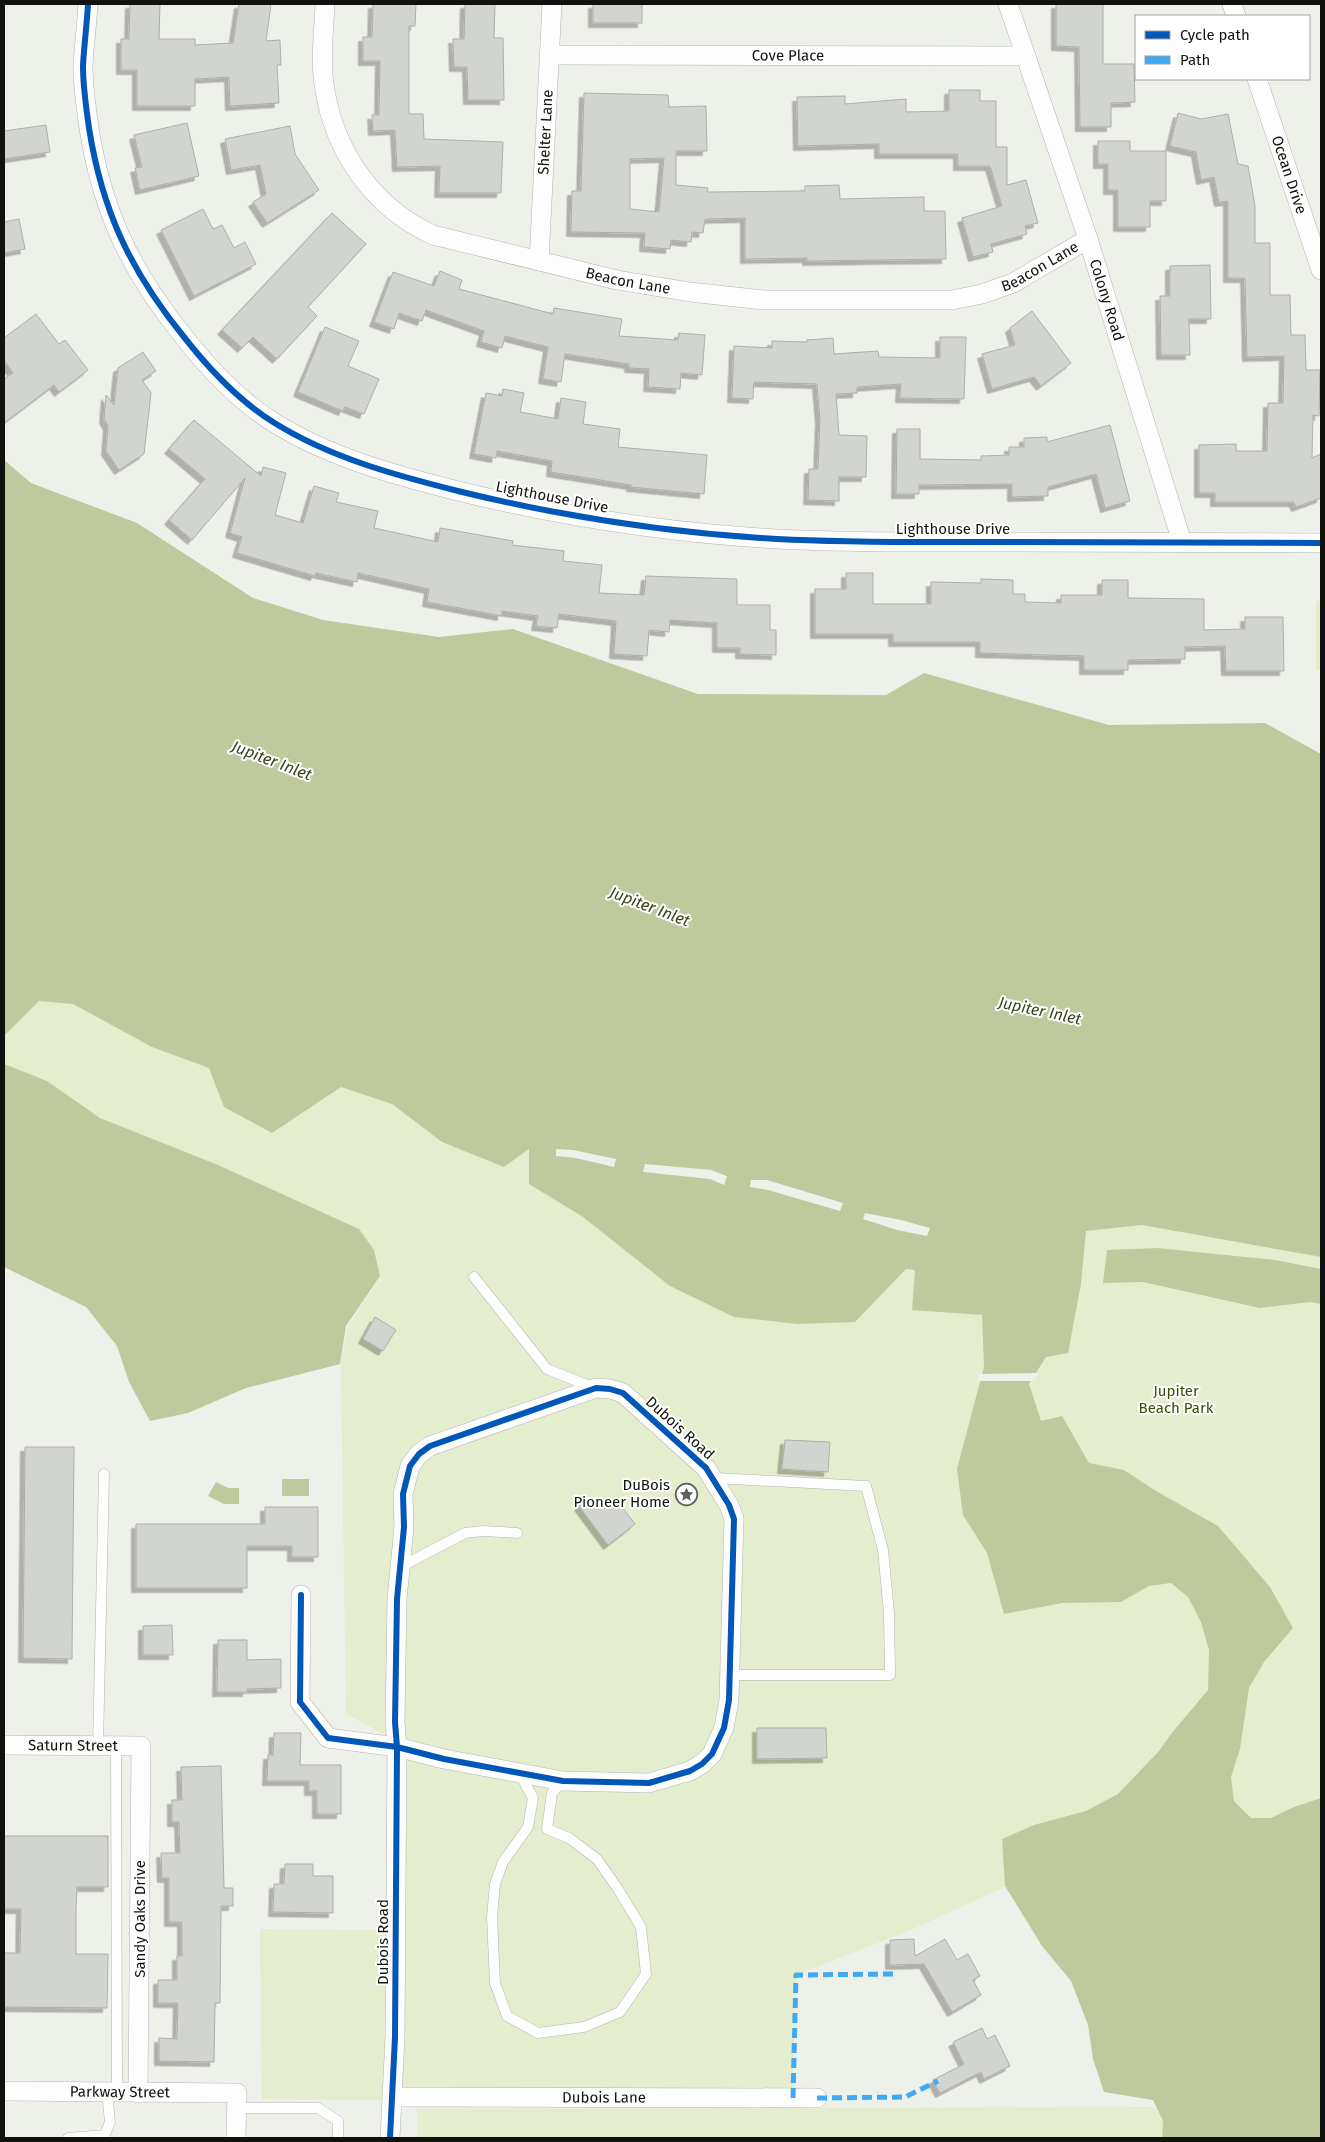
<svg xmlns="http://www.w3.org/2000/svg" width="1325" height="2142" viewBox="0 0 1325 2142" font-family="'Fira Sans',sans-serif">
  <defs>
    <filter id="shadow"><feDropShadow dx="-4.5" dy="4.5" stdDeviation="0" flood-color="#0004"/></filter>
  </defs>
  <rect width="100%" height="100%" fill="#eef0ea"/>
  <g fill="#e4edcd">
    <rect x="1316" y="601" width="5" height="69"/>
    <polygon points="38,999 72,1002 227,1041 529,1147 1086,1231 1142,1225 1321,1257 1321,2138 1166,2099 1015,1882 911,1930 796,1975 793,2105 262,2099 260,1929 391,1930 388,1736 346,1714 341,1363 348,1326 381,1276 362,1232 65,1104 4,1067 4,1033"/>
    <polygon points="1156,2107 1163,2121 1165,2138 417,2138 417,2109"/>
  </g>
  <g fill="#beca9e">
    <polygon points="4,460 31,483 137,523 253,598 323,620 439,637 513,629 698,694 886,695 924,673 1109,725 1265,723 1321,754 1321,1257 1142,1225 1086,1231 1081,1284 1068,1353 1046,1357 1029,1384 1041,1421 1062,1416 1089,1463 1124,1470 1156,1491 1218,1526 1270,1587 1293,1628 1264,1662 1249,1688 1240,1749 1231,1777 1234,1801 1251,1818 1271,1818 1294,1807 1321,1798 1321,2138 1162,2138 1163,2121 1153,2100 1104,2092 1093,2059 1088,2025 1071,1981 1042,1946 1005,1886 1002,1839 1034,1825 1086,1811 1118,1794 1159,1751 1171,1734 1208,1690 1209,1650 1201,1622 1188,1597 1171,1583 1149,1586 1121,1602 1062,1603 1004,1614 987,1553 963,1515 957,1469 984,1367 982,1315 912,1310 915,1270 906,1269 855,1322 797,1324 734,1317 670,1286 583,1217 529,1184 529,1149 504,1167 442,1142 392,1104 341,1087 272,1133 224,1107 209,1068 152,1047 73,1004 39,1001 4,1036"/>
    <polygon points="4,1064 47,1081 100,1118 218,1165 359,1229 374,1250 380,1276 346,1326 340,1364 246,1388 188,1413 150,1421 129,1382 117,1346 86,1307 4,1267"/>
    <polygon points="1158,1248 1275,1260 1321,1269 1321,1304 1310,1302 1260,1308 1143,1282 1103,1283 1107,1250"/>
    <rect x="282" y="1479" width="27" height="17"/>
    <polygon points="216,1482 228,1488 239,1488 239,1504 224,1504 208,1496"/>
  </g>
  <g fill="#eef0ea">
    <polygon points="556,1149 573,1150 616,1159 614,1167 576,1158 556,1156"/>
    <polygon points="645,1164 711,1170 727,1176 724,1185 710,1179 643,1172"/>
    <polygon points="751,1180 767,1180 843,1203 840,1211 768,1190 750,1187"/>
    <polygon points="865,1213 901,1220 930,1228 927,1236 897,1230 863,1219"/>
    <polygon points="1039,1373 1034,1381 977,1381 979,1374"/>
  </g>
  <g fill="#d2d4cf" stroke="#adafaa" fill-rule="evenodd" filter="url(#shadow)">
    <polygon points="130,4 160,4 159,39 195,39 195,45 233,43 239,4 271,4 266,41 280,40 281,65 277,65 279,103 230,106 229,77 195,79 195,106 137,106 137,70 121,70 121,39 129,39"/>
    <polygon points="373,4 416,4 415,26 409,26 409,114 423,114 424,139 503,142 501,193 439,193 440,166 397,167 395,130 373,131 372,115 379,115 380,61 363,61 363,37 372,37"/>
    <polygon points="465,4 495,4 494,38 503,38 504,100 468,100 467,67 454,67 453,39 464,39"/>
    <rect x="593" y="4" width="49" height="19"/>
    <polygon points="1056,4 1103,4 1103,64 1134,64 1135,102 1111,103 1111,127 1080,127 1079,47 1056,46"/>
    <polygon points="949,90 980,90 980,101 996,101 996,147 1007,147 1007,185 1026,180 1038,223 1025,226 1027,234 991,244 993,252 973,257 962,218 1002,206 990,166 958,166 958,154 879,154 879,144 798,146 797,97 845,96 845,104 906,99 906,112 949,111"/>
    <path d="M584 93 668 95 669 107 706 106 707 151H676V185L708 188 707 192 805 191V186L839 185 840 199 924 197V211H945L946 259 807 261V258L745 259V218L705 219 703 233 692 232 691 242 671 240 670 249 644 247 645 233 571 232 572 191H581ZM664 158 659 212 630 209V159Z"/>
    <polygon points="1178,113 1201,119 1228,114 1238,164 1248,166 1255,206 1255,243 1270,243 1270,295 1290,295 1291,335 1305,335 1306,370 1320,370 1319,416 1313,415 1312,458 1321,454 1321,498 1296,507 1294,502 1215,502 1215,493 1199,493 1199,445 1236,444 1236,451 1267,451 1268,403 1283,403 1284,356 1247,357 1245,278 1228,278 1228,201 1219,202 1214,177 1201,180 1196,152 1170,146"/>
    <polygon points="187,123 199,176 140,190 135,168 142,167 134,135"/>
    <polygon points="46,125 50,152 4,159 4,131"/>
    <polygon points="290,126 295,154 319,190 267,223 253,202 266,194 260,165 231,170 225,139"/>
    <polygon points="1098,141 1130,141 1130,151 1166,151 1166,201 1150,201 1150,227 1118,227 1118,190 1108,190 1108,164 1098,164"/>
    <polygon points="203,209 213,229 222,225 234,248 245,242 256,264 194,296 161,230"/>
    <polygon points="332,213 366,244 308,307 317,316 277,359 253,337 242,348 222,330"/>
    <polygon points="19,219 25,249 4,253 4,222"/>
    <polygon points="1210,265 1211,319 1189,319 1190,355 1161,355 1160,296 1170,296 1170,266"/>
    <polygon points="440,271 462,280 459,289 553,314 554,308 622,319 619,336 678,340 679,333 705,335 702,375 681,373 680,389 648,387 649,369 629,368 629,364 565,354 561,382 543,379 548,347 505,336 502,348 481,342 484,331 426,310 422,321 399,313 394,329 374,322 393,272 434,286"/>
    <polygon points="1032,311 1071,363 1041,386 1034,377 992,389 982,354 1015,345 1010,328"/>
    <polygon points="36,314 59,344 65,340 88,370 59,392 54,385 4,423 4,379 13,373 4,360 4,338"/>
    <polygon points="325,327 359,341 348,366 379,379 364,414 345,407 343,411 298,392"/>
    <polygon points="940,337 966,337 964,399 900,398 901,384 857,387 857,393 836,394 839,435 867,436 866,477 839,477 839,501 808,500 809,469 818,469 820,419 817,384 754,382 753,399 732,398 734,346 772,348 772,341 807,342 807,340 833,338 834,354 878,351 879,357 940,358"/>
    <polygon points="143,352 156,371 142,380 151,393 144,454 119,470 106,451 108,426 104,419 106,395 114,405 118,368"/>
    <polygon points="503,389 524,393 520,412 558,419 561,398 586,402 583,424 620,429 618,447 707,455 704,494 631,487 631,485 551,472 552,461 497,451 496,458 474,454 486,393 502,396"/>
    <polygon points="194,420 261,476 263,467 286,473 275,515 303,523 314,486 339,493 336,502 378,511 374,528 438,542 440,528 513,541 512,545 564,551 563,561 602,565 599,593 644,595 646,576 737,579 737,605 770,605 770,630 776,630 776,655 740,654 740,648 717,648 717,623 670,620 669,632 649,630 647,656 614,654 616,621 559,614 557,628 536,626 538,616 502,611 502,616 427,602 429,589 358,573 357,582 316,573 315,576 237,553 242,537 230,533 245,478 192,540 169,520 205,479 169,449"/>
    <polygon points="1110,425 1130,501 1105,508 1096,474 1048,487 1048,496 1012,497 1012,484 919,485 919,494 896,494 897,429 920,429 920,459 981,460 981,456 1009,455 1009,447 1024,447 1024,438 1047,437 1047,442"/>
    <polygon points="846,573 873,573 873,604 931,604 931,582 981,583 981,579 1013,580 1013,594 1025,594 1025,602 1061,603 1061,595 1102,595 1102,580 1128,580 1128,598 1204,599 1204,630 1245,629 1245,617 1283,617 1284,671 1226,671 1225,646 1185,647 1185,659 1128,660 1128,670 1084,670 1084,656 980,653 980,642 893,642 893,634 815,634 815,589 846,589"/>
    <polygon points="375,1317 396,1330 383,1351 363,1339"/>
    <polygon points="785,1440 830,1442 828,1472 782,1469"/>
    <polygon points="25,1447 74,1447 72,1659 23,1658"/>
    <polygon points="591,1497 600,1509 615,1498 635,1524 608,1545 579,1506"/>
    <polygon points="265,1507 318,1507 318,1557 292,1557 292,1546 247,1546 247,1588 136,1588 136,1524 265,1524"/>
    <polygon points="172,1625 173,1655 143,1655 143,1626"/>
    <polygon points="218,1640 247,1640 247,1660 281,1659 281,1688 247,1689 247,1692 217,1692"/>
    <polygon points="757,1728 826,1728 827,1758 757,1759"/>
    <polygon points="274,1733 301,1733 300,1765 341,1765 341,1814 317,1814 317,1791 309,1791 309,1781 267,1781 268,1755 273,1755"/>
    <polygon points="221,1766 224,1888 233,1888 233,1906 221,1906 220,2003 215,2003 214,2062 159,2061 159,2038 177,2039 178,2003 158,2003 158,1980 177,1980 177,1956 182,1956 182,1922 169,1922 169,1878 162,1878 161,1853 180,1853 179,1822 172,1822 172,1800 182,1800 181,1767"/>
    <polygon points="4,1836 108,1836 108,1887 77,1887 76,1909 76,1954 108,1954 107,2008 4,2007 4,1953 20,1953 21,1909 4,1909"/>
    <polygon points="285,1864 313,1864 313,1876 333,1876 333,1913 273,1912 274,1884 284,1884"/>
    <polygon points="914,1939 915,1956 945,1939 957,1960 968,1954 980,1976 973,1980 981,1995 952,2012 924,1964 890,1965 890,1940"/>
    <polygon points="982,2028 987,2039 995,2035 1010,2066 984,2079 981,2072 940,2093 933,2080 964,2064 953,2042"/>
  </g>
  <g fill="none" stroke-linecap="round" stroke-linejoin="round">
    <defs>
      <g id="lane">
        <polyline points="474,1277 547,1369 592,1387"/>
        <polyline points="714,1478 866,1486 883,1550 889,1613 890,1675 729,1675"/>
        <polyline points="400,1567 465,1533 483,1531 517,1533"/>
        <polyline points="98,1745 104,1474"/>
        <polyline points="116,1745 117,2092"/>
        <polyline points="520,1774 533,1798 528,1827 503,1862 495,1884 492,1917 495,1983 507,2016 538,2033 584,2027 620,2012 646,1974 641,1927 618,1889 597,1859 569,1838 547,1829 552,1793 563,1781"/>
        <polyline points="237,2108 318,2108 338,2121 338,2138"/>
        <polyline points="68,2138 105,2135 110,2122 107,2092"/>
      </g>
      <g id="street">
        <path d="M88 4C87 24 84 45 83 66 83 87 86 107 89 128 102 211 131 272 184 337 209 369 238 400 273 422 330 458 398 476 462 492 565 517 671 533 777 539 852 543 927 542 1002 542 1109 542 1215 543 1321 543"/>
        <path id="s1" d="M325 4C324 30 320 58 324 84 333 150 372 207 433 235L617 280 690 292 764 300H952L982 294 1013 283 1088 239"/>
        <path id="s2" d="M1008 4 1088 239 1182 542"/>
        <polyline points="1232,4 1236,16"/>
        <path id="s3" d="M550 55 1026 56"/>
        <path id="s4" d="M1257 79 1321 270"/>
        <path id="s5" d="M539 261 552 4"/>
        <polyline points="301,1595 300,1702 328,1738 397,1747 444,1759 563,1781 649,1783 690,1771 702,1764 712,1754 724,1728 729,1700 734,1519 729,1505 706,1468 623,1393 610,1389 596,1388 430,1446 419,1454 410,1466 403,1494 404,1527 397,1599 395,1722 397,1747 395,2037 390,2138"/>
        <path id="s6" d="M4 1745 141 1746 138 2093"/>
        <path id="s7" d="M4 2091 237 2093 236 2138"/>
        <path id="s8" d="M392 2097 817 2098"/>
      </g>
    </defs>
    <use href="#lane" stroke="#b4b5b1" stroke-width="11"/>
    <use href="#street" stroke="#b4b5b1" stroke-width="20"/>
    <use href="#lane" stroke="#fcfdfc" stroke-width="10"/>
    <use href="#street" stroke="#fcfdfc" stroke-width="19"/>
    <g stroke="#3fa9f5" stroke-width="5" stroke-dasharray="10 5" stroke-linecap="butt">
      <polyline points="793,2098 796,1975 893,1974"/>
      <polyline points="817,2098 905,2097 938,2081"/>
    </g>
    <defs>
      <g id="cycleway">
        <path d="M88 4C87 24 84 45 83 66 83 87 86 107 89 128 102 211 131 272 184 337 209 369 238 400 273 422 330 458 398 476 462 492 565 517 671 533 777 539 852 543 927 542 1002 542 1109 542 1215 543 1321 543"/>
        <polyline points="301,1595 300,1702 328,1738 397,1747 444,1759 563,1781 649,1783 690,1771 702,1764 712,1754 724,1728 729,1700 734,1519 729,1505 706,1468 623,1393 610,1389 596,1388 430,1446 419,1454 410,1466 403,1494 404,1527 397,1599 395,1722 397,1747 395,2037 390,2138"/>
      </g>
    </defs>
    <use href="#cycleway" stroke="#fff" stroke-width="9"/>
    <use href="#cycleway" stroke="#0057b8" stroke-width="6"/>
  </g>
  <defs>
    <symbol id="sight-ring" viewBox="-11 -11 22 22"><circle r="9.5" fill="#fff" stroke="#5e605b" stroke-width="1.5"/><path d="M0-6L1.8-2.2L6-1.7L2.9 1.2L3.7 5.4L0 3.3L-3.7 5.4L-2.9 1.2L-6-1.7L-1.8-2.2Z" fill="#5e605b"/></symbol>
  </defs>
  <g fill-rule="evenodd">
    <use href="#sight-ring" x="674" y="1482" width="25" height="25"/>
  </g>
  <g text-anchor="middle" stroke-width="4" stroke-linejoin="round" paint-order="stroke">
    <g font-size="15" fill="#11120e" stroke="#fff">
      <text dy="5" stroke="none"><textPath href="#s3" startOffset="238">Cove Place</textPath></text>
      <text dy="5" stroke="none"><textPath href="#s5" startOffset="129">Shelter Lane</textPath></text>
      <text dy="5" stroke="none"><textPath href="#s4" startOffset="101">Ocean Drive</textPath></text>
      <text dy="5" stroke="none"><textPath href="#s1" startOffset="895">Beacon Lane</textPath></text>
      <text dy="5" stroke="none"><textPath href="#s1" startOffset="475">Beacon Lane</textPath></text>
      <text dy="5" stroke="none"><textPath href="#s2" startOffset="312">Colony Road</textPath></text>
      <text transform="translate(552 497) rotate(11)" y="5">Lighthouse Drive</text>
      <text x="953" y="534">Lighthouse Drive</text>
      <text transform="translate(680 1428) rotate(42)" y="5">Dubois Road</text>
      <text dy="5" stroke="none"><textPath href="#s6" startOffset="69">Saturn Street</textPath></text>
      <text transform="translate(140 1919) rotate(-90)" y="5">Sandy Oaks Drive</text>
      <text transform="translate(383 1942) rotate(-90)" y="5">Dubois Road</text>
      <text dy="5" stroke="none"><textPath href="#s7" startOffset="116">Parkway Street</textPath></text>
      <text dy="5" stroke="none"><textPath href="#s8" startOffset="212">Dubois Lane</textPath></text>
    </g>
    <g font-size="15" fill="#3f4b04" stroke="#fff">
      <text x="1176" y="1396">Jupiter<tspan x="1176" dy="17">Beach Park</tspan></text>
    </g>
    <g font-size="15" fill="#11120e" stroke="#fff" text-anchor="end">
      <text x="670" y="1490">DuBois<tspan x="670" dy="17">Pioneer Home</tspan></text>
    </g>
    <g font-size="16" font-style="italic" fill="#3a4317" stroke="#fff">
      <text transform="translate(272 760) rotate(21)" y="6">Jupiter Inlet</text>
      <text transform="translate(650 906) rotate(21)" y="6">Jupiter Inlet</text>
      <text transform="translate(1040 1010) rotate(12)" y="6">Jupiter Inlet</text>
    </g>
  </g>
  <rect width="1325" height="2142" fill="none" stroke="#11120e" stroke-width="10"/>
  <rect x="1135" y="15" width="175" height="65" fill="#ffffff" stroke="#a0a09f"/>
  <rect x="1145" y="31" width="25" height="8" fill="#0057b8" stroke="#a0a09f"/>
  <text x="1180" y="40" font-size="15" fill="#11120e">Cycle path</text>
  <rect x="1145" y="56" width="25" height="8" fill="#3fa9f5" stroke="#a0a09f"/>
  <text x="1180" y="65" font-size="15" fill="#11120e">Path</text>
</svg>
